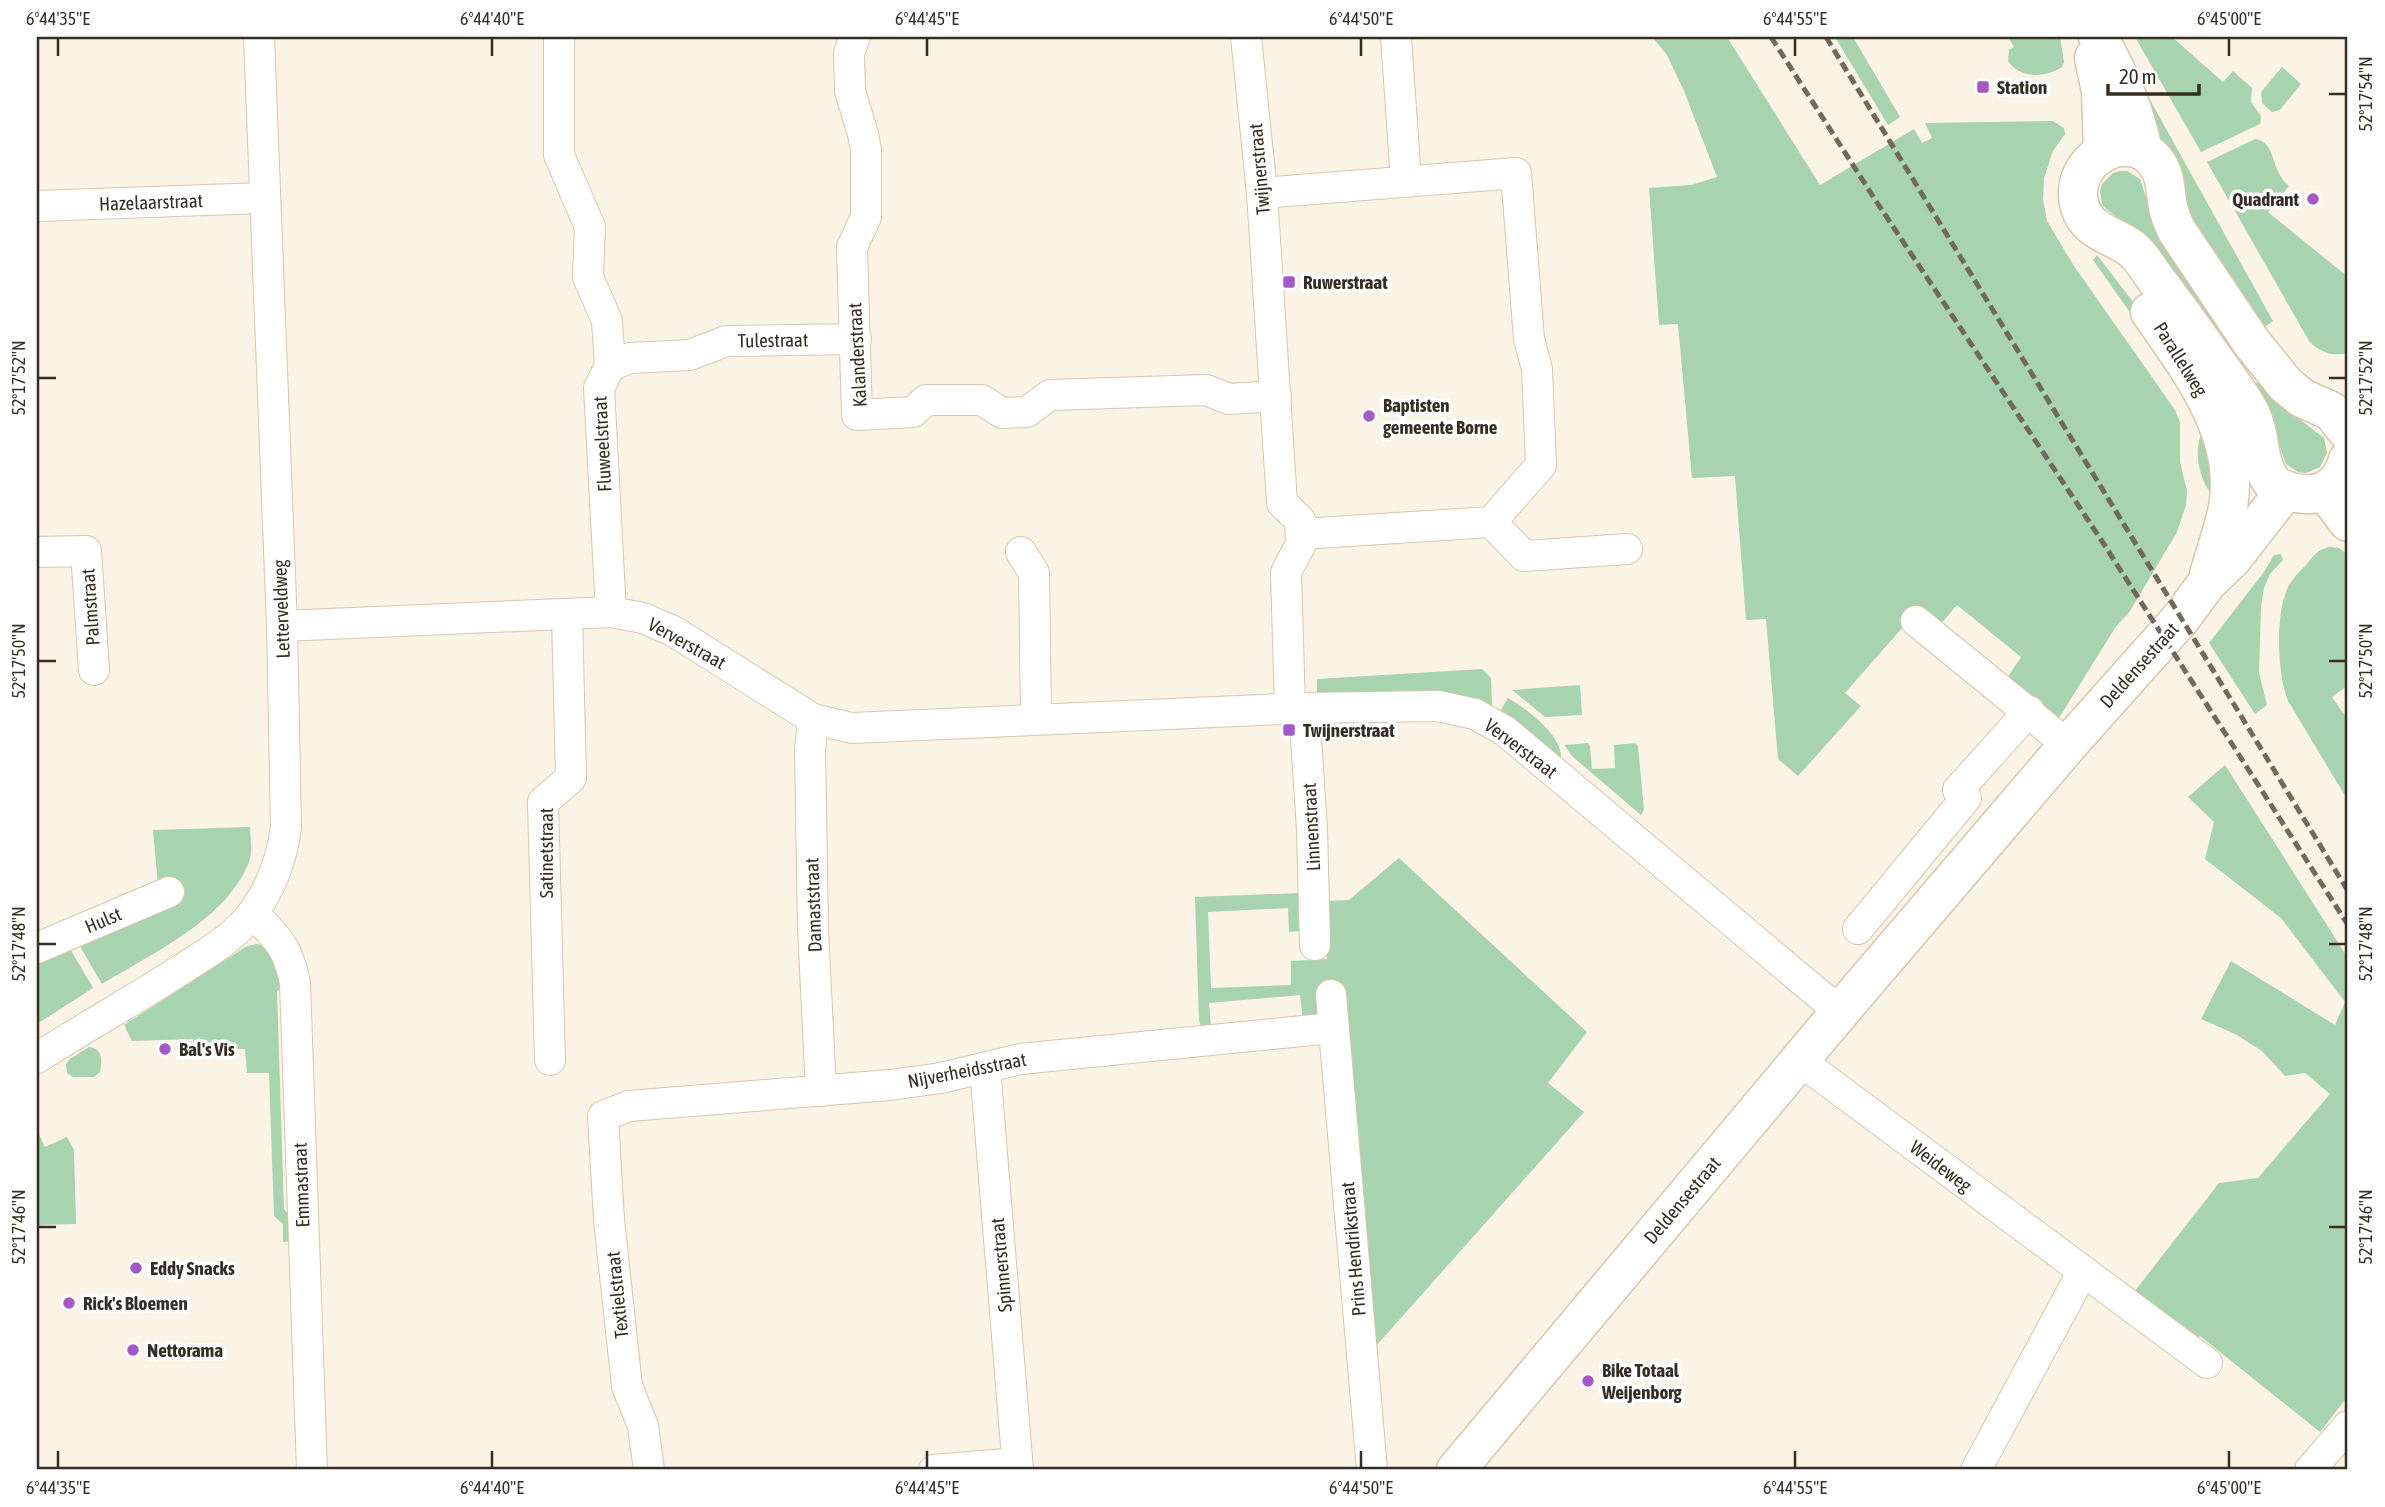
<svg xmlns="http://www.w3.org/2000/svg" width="2385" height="1507" viewBox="0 0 2385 1507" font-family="'Asap Condensed',sans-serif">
  <rect width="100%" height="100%" fill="#fcf3e7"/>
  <g fill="#a7d3ae">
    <polygon points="1652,37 1727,37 1820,185 1914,129 1922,143 1932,138 1925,123 2053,121 2064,128 2065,134 2053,151 2044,178 2043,200 2047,221 2074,266 2175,410 2180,422 2180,462 2187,491 2186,505 2177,532 2130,611 2115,628 2054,726 2012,690 2009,675 2021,657 1957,605 1938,627 1917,611 1845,693 1861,706 1798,776 1778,759 1766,619 1746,620 1735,476 1692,478 1678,324 1659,325 1649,188 1691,185 1717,177 1684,91 1667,55"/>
    <polygon points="1835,37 1853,37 1900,117 1888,125"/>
    <path d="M2008 37H2060L2064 62 2062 67C2045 78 2020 79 2008 61L2009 50 2014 47Z"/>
    <polygon points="2135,37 2172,37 2223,82 2233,71 2252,88 2251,102 2261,116 2260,124 2201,152"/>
    <polygon points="2282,67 2301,84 2280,110 2272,112 2262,103 2261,92"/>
    <polygon points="2145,91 2273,321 2256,333 2190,236"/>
    <path d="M2255 139C2277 142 2269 169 2289 186L2268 212 2348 277V353C2333 357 2319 352 2309 341L2207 162Z"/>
    <polygon points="2120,171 2127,171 2140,179 2150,210 2242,342 2223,356 2130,227 2106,209 2102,204 2100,190 2102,184 2113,173"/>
    <polygon points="2097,255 2143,315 2168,366 2093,260"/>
    <polygon points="2266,376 2298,418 2324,438 2327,453 2320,467 2306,473 2298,472 2286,464 2275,434 2247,390"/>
    <path d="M2208 422 2212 495C2197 476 2191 442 2208 422Z"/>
    <path d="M2330 547 2339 548 2348 555V685L2332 697 2348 720 2347 799 2288 701C2277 673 2275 615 2288 587 2292 579 2299 572 2305 566 2312 557 2319 548 2330 547Z"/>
    <polygon points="2281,554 2283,560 2270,574 2264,588 2261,606 2259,673 2267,705 2255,714 2209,643 2264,572 2274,555"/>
    <path d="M1482 669 1491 678 1492 706C1445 685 1394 691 1343 693L1338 698H1325L1317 693V679Z"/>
    <polygon points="1580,685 1582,715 1545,717 1512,690"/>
    <path d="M1508 698C1527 709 1564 736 1561 761L1501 710Z"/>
    <polygon points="1588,743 1590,746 1592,769 1615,768 1614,745 1635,743 1638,746 1644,810 1641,815 1573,757 1564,745"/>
    <polygon points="2225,765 2348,958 2348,1402 2345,1400 2320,1432 2200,1336 2189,1346 2127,1301 2219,1183 2258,1178 2330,1094 2305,1073 2285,1076 2262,1051 2235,1034 2201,1019 2231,961 2335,1025 2345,1002 2281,918 2205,859 2214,822 2188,797"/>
    <path d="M250 827C250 836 253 850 250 859 230 918 151 954 102 984L78 943 158 885 153 830Z"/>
    <polygon points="1399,858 1587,1032 1548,1083 1584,1112 1376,1346 1339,991 1320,1014 1303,1019 1300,995 1209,1003 1211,1027 1202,1028 1199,1021 1195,897 1302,893 1303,925 1299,931 1289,932 1288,908 1208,912 1211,988 1291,985 1291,961 1327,959 1325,901 1349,900"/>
    <polygon points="257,944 266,946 275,952 282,988 277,991 284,1209 294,1220 294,1241 283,1242 283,1224 274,1216 269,1073 247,1073 245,1049 199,1050 198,1053 193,1053 193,1039 132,1041 124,1025 247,946"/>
    <polygon points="69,947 93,988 37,1024 37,961"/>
    <path d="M89 1047C103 1049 102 1061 100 1072L94 1077H73L67 1073 66 1064 70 1059Z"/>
    <polygon points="37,1130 45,1147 67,1137 74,1150 76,1224 37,1225"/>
  </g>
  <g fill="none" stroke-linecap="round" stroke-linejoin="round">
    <defs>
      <g id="street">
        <polyline points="559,37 559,155 590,227 588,277 607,321 610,366 599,388 611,612"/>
        <polyline points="855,37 849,53 850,91 863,134 866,150 866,217 852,247 857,415 913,412 926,400 982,400 1002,413 1027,412 1050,395 1206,390 1229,399 1276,396"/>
        <polyline points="1246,37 1262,193 1282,503 1300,520 1301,544 1286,572 1290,709"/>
        <polyline points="1396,37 1406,181"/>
        <polyline points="1262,193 1516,173 1529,339 1537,369 1541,465 1491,522 1301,534"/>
        <polyline points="37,206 265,198"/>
        <polyline points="610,366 630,358 690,355 726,341 856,339"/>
        <polyline points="1491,522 1524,556 1627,549"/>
        <polyline points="37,552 86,551 94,670"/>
        <polyline points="1021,552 1034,573 1036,719"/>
        <polyline points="1916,621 2068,745"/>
        <polyline points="282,626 611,612 643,618 673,631 813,719 852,728 1304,708 1438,706 1475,714 1505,731 1840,1012"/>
        <polyline points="1304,708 1312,829 1315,945"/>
        <polyline points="813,719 810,750 813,929 821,1091"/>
        <path d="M253 913C278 939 288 947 295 983L312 1470"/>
        <polyline points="1858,929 1966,798 1958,790 2029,711"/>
        <polyline points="37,948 169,892"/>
        <polyline points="1331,995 1372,1470"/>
        <path d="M37 1058C84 1028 132 1001 179 971 205 954 236 937 254 911 272 886 282 858 286 827L282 626 259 37"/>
        <polyline points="550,1060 543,802 571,778 567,615"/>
        <polyline points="1799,1060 2207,1363"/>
        <polyline points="985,1068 1018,1470"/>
        <polyline points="649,1470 643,1426 627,1386 609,1220 603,1116 629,1106 890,1085 941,1078 1020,1059 1333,1028"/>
        <polyline points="934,1470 1017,1463"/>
        <polyline points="1976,1470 2083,1271"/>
        <polyline points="2310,1470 2348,1426"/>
      </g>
      <g id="secondary">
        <path d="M2098 37C2119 73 2135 110 2143 151"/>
        <polyline points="2094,58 2101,91 2103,153"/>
        <path d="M2150 312C2189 368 2241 434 2228 507 2224 530 2215 552 2209 575"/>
        <path d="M2348 432 2331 411 2302 398 2286 385 2252 343 2177 231C2172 221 2168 212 2167 201 2165 186 2165 173 2155 161 2126 126 2066 161 2080 207 2088 233 2113 234 2132 249 2142 257 2150 272 2158 282 2181 312 2202 342 2223 372 2233 386 2245 401 2252 417 2263 443 2255 461 2275 486 2307 501 2338 497 2348 460"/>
        <polyline points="2325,491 2348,522"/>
        <polyline points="1456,1470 1840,1012 2068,745 2182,617 2207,583 2232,559 2285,491"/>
      </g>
    </defs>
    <use href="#street" stroke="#dbc5a7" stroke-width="32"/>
    <use href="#secondary" stroke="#dbc5a7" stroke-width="41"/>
    <use href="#street" stroke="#fff" stroke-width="30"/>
    <use href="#secondary" stroke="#fff" stroke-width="38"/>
    <g stroke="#72695d" stroke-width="5" stroke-dasharray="10 5" stroke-linecap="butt">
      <polyline points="1771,37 1876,201 2098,535 2348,925"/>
      <polyline points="1826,37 2348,891"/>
    </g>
  </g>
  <path fill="none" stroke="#362e22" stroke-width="2.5" d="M58 38V56M492 38V56M927 38V56M1361 38V56M1795 38V56M2229 38V56M2329 94H2346M38 378H56M2329 378H2346M38 661H56M2329 661H2346M38 944H56M2329 944H2346M38 1227H56M2329 1227H2346M58 1451V1468M492 1451V1468M927 1451V1468M1361 1451V1468M1795 1451V1468M2229 1451V1468"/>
  <g fill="#a658c9" stroke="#fff" stroke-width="2.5">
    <rect x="1976" y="80" width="14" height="14" rx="3.5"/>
    <circle cx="2313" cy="199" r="7"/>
    <rect x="1282" y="275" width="14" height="14" rx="3.5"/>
    <circle cx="1369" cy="416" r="7"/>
    <rect x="1282" y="723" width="14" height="14" rx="3.5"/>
    <circle cx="165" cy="1049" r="7"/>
    <circle cx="136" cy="1268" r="7"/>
    <circle cx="69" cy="1303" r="7"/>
    <circle cx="133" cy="1350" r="7"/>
    <circle cx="1588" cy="1381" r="7"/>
  </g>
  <g text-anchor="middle" stroke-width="7" stroke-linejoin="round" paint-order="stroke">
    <g font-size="19" font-weight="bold" fill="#362e22" stroke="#fff" text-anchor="start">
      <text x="1997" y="94">Station</text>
      <text x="2299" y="206" text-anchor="end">Quadrant</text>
      <text x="1303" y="289">Ruwerstraat</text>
      <text x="1383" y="412">Baptisten<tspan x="1383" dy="22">gemeente Borne</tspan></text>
      <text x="1303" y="737">Twijnerstraat</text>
      <text x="179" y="1056">Bal's Vis</text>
      <text x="150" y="1275">Eddy Snacks</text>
      <text x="83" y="1310">Rick's Bloemen</text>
      <text x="147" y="1357">Nettorama</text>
      <text x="1602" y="1377">Bike Totaal<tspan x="1602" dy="22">Weijenborg</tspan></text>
    </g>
    <g font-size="19" fill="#362e22" stroke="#fff">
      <text transform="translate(1259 169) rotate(-95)" y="7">Twijnerstraat</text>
      <text transform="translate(151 202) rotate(-2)" y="7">Hazelaarstraat</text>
      <text transform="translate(773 340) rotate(-1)" y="7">Tulestraat</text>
      <text transform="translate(857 355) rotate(-93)" y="7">Kalanderstraat</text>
      <text transform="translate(2181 359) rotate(58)" y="7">Parallelweg</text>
      <text transform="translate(602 444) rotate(-93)" y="7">Fluweelstraat</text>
      <text transform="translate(90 607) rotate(-94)" y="7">Palmstraat</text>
      <text transform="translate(281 609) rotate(-92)" y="7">Letterveldweg</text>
      <text transform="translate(687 643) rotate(29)" y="7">Ververstraat</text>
      <text transform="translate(2139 665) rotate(-48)" y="7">Deldensestraat</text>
      <text transform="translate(1521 748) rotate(37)" y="7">Ververstraat</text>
      <text transform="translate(1311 827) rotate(-93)" y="7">Linnenstraat</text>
      <text transform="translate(546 853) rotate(-90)" y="7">Satinetstraat</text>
      <text transform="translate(813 905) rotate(-92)" y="7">Damaststraat</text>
      <text transform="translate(103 920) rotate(-23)" y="7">Hulst</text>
      <text transform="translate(967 1070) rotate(-11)" y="7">Nijverheidsstraat</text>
      <text transform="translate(1941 1166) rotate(37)" y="7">Weideweg</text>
      <text transform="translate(301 1185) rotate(-92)" y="7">Emmastraat</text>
      <text transform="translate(1682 1200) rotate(-50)" y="7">Deldensestraat</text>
      <text transform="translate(1353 1249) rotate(-95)" y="7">Prins Hendrikstraat</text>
      <text transform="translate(1001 1265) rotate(-95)" y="7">Spinnerstraat</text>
      <text transform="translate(617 1295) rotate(-96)" y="7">Textielstraat</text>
    </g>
  </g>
  <rect width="2385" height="1507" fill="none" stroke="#ffffff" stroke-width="77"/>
  <path d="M2108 84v10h91v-10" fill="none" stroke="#362e22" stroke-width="3.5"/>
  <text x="2119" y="84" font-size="21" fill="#362e22" stroke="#ffffff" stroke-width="5" paint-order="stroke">20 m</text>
  <rect x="38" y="38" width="2308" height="1430" fill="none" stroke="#362e22" stroke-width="2.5"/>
  <g font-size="18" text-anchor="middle" fill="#362e22">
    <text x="58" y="25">6°44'35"E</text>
    <text x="492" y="25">6°44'40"E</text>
    <text x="927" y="25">6°44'45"E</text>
    <text x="1361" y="25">6°44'50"E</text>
    <text x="1795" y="25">6°44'55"E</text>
    <text x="2229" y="25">6°45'00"E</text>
    <text transform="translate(2366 94) rotate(-90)" y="6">52°17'54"N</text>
    <text transform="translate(19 378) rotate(-90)" y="6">52°17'52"N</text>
    <text transform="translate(2366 378) rotate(-90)" y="6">52°17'52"N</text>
    <text transform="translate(19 661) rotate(-90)" y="6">52°17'50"N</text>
    <text transform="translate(2366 661) rotate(-90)" y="6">52°17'50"N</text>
    <text transform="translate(19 944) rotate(-90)" y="6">52°17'48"N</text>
    <text transform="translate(2366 944) rotate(-90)" y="6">52°17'48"N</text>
    <text transform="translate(19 1227) rotate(-90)" y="6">52°17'46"N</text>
    <text transform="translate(2366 1227) rotate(-90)" y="6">52°17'46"N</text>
    <text x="58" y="1494">6°44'35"E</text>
    <text x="492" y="1494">6°44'40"E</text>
    <text x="927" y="1494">6°44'45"E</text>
    <text x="1361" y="1494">6°44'50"E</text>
    <text x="1795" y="1494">6°44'55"E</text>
    <text x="2229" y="1494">6°45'00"E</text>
  </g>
</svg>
